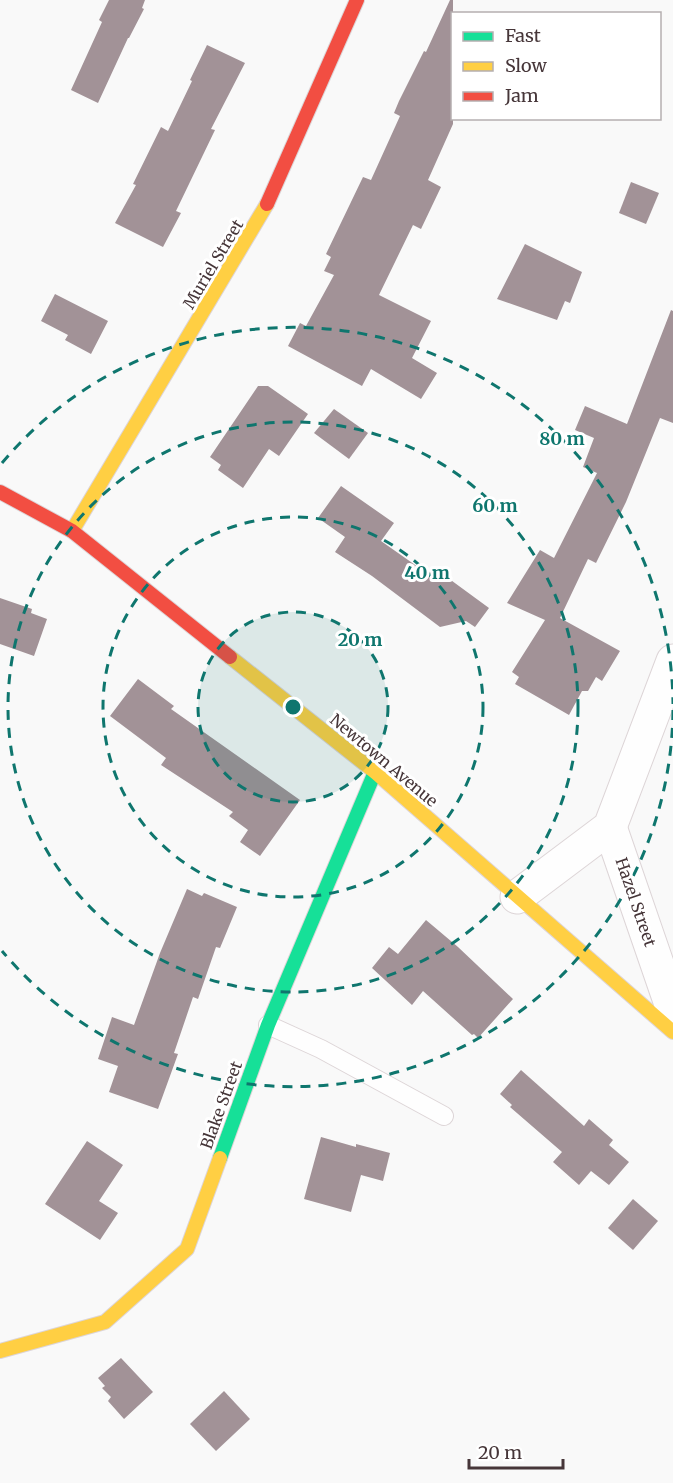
<svg xmlns="http://www.w3.org/2000/svg" width="673" height="1483" viewBox="0 0 673 1483" font-family="Merriweather,serif">
  <rect width="100%" height="100%" fill="#f9f9f9"/>
  <g fill="#a29297">
    <polygon points="109,0 145,0 142,8 144,9 129,38 128,38 98,103 71,90 102,22 99,20"/>
    <polygon points="450,0 453,0 453,124 428,180 441,187 421,229 413,225 379,295 431,321 412,358 437,373 421,399 371,369 362,386 288,346 300,323 306,326 334,275 324,271 331,257 326,254 363,177 371,180 400,116 394,113 399,101 424,51 426,52"/>
    <polygon points="207,45 245,63 211,129 215,130 176,211 181,213 163,247 115,223 136,185 133,184 161,127 168,131 192,81 190,80"/>
    <polygon points="631,182 659,193 646,224 619,213"/>
    <polygon points="525,244 582,272 570,303 565,301 557,320 497,299"/>
    <polygon points="55,294 108,321 91,354 65,340 68,335 41,321"/>
    <polygon points="671,310 673,311 673,423 660,418 626,502 596,563 588,559 560,618 620,651 602,681 596,677 588,691 582,691 569,715 515,684 519,677 512,672 545,620 507,603 540,550 554,558 597,473 583,467 594,438 575,430 585,406 627,424"/>
    <polygon points="258,386 268,386 308,414 279,456 269,449 243,488 218,470 221,465 210,457"/>
    <polygon points="334,409 368,433 349,459 314,433"/>
    <polygon points="341,486 394,523 381,541 428,574 433,567 489,608 475,627 466,621 440,627 372,576 335,552 345,537 318,518"/>
    <polygon points="0,598 32,609 31,613 47,619 34,656 0,644"/>
    <polygon points="138,679 174,706 171,709 300,800 260,856 240,842 248,830 229,816 233,812 161,765 166,758 110,716"/>
    <polygon points="187,889 202,896 204,893 237,907 220,948 216,947 198,999 193,997 174,1053 178,1054 158,1109 109,1092 118,1066 98,1059 112,1017 134,1025 160,953"/>
    <polygon points="426,920 458,947 513,999 478,1038 474,1034 472,1035 423,991 412,1005 372,968 389,947 398,954"/>
    <polygon points="521,1070 584,1126 589,1119 613,1140 609,1145 629,1162 609,1185 591,1171 579,1185 553,1162 562,1152 510,1107 512,1105 500,1094"/>
    <polygon points="321,1137 356,1147 356,1144 390,1153 383,1181 361,1175 351,1212 304,1199"/>
    <polygon points="87,1141 123,1165 99,1201 118,1213 100,1240 45,1204"/>
    <polygon points="633,1199 658,1221 633,1250 608,1228"/>
    <polygon points="121,1358 153,1392 124,1419 108,1401 111,1397 102,1388 105,1386 98,1378"/>
    <polygon points="224,1391 250,1419 216,1451 190,1424"/>
  </g>
  <g fill="none" stroke-linecap="round" stroke-linejoin="round">
    <defs>
      <polyline id="lane" points="268,1025 321,1049 444,1116"/>
      <g id="street">
        <polyline points="610,827 673,1010"/>
        <polyline points="517,897 610,827 673,661"/>
      </g>
      <polyline id="fast" points="220,1158 268,1025 375,772"/>
      <g id="slow">
        <polyline points="72,531 267,204"/>
        <polyline points="230,657 375,772 673,1032"/>
        <polyline points="0,1351 105,1322 187,1249 220,1158"/>
      </g>
      <g id="jam">
        <polyline points="267,204 357,0"/>
        <polyline points="0,492 72,531 230,657"/>
      </g>
    </defs>
    <use href="#lane" stroke="#ddd5d7" stroke-width="20"/>
    <use href="#street" stroke="#ddd5d7" stroke-width="35"/>
    <use href="#fast" stroke="#ddd5d7" stroke-width="16"/>
    <use href="#slow" stroke="#ddd5d7" stroke-width="16"/>
    <use href="#jam" stroke="#ddd5d7" stroke-width="16"/>
    <use href="#lane" stroke="#fefefe" stroke-width="18"/>
    <use href="#street" stroke="#fefefe" stroke-width="33"/>
    <use href="#fast" stroke="#16e098" stroke-width="14"/>
    <use href="#slow" stroke="#ffcf43" stroke-width="14"/>
    <use href="#jam" stroke="#f24e42" stroke-width="14"/>
  </g>
  <circle cx="293" cy="707" r="95" fill="#0f766e" fill-opacity=".12"/>
  <g fill="none" stroke="#0f766e" stroke-width="3" stroke-dasharray="10 8">
    <circle cx="293" cy="707" r="95"/>
    <circle cx="293" cy="707" r="190"/>
    <circle cx="293" cy="707" r="285"/>
    <path d="M673 710A380 380 0 0 1 2 951M2 463A380 380 0 0 1 673 704"/>
  </g>
  <g text-anchor="middle" stroke-width="6" stroke-linejoin="round" paint-order="stroke">
    <g font-size="16" fill="#463639" stroke="#fff">
      <text transform="translate(213 264) rotate(-59)" y="6">Muriel Street</text>
      <text transform="translate(384 760) rotate(40)" y="6">Newtown Avenue</text>
      <text transform="translate(636 902) rotate(71)" y="6">Hazel Street</text>
      <text transform="translate(221 1105) rotate(-70)" y="6">Blake Street</text>
    </g>
  </g>
  <circle cx="293" cy="707" r="9" fill="#0f766e" stroke="#fff" stroke-width="3"/>
  <g font-size="18" text-anchor="middle" font-weight="bold" fill="#0f766e" stroke="#fff" stroke-width="6" stroke-linejoin="round" paint-order="stroke">
    <text x="562" y="445">80 m</text>
    <text x="495" y="512">60 m</text>
    <text x="427" y="579">40 m</text>
    <text x="360" y="646">20 m</text>
  </g>
  <rect x="451" y="12" width="210" height="108" fill="#ffffff" stroke="#b5afb0" stroke-width="1.5"/>
  <rect x="463" y="32" width="30" height="9" fill="#16e098" stroke="#b5afb0" stroke-width="1.5"/>
  <text x="505" y="42" font-size="18" fill="#463639">Fast</text>
  <rect x="463" y="62" width="30" height="9" fill="#ffcf43" stroke="#b5afb0" stroke-width="1.5"/>
  <text x="505" y="72" font-size="18" fill="#463639">Slow</text>
  <rect x="463" y="92" width="30" height="9" fill="#f24e42" stroke="#b5afb0" stroke-width="1.5"/>
  <text x="505" y="102" font-size="18" fill="#463639">Jam</text>
  <path d="M469 1459v9h94v-9" fill="none" stroke="#463639" stroke-width="3"/>
  <text x="478" y="1459" font-size="18" fill="#463639" stroke="#ffffff" stroke-width="4.5" paint-order="stroke">20 m</text>
</svg>
